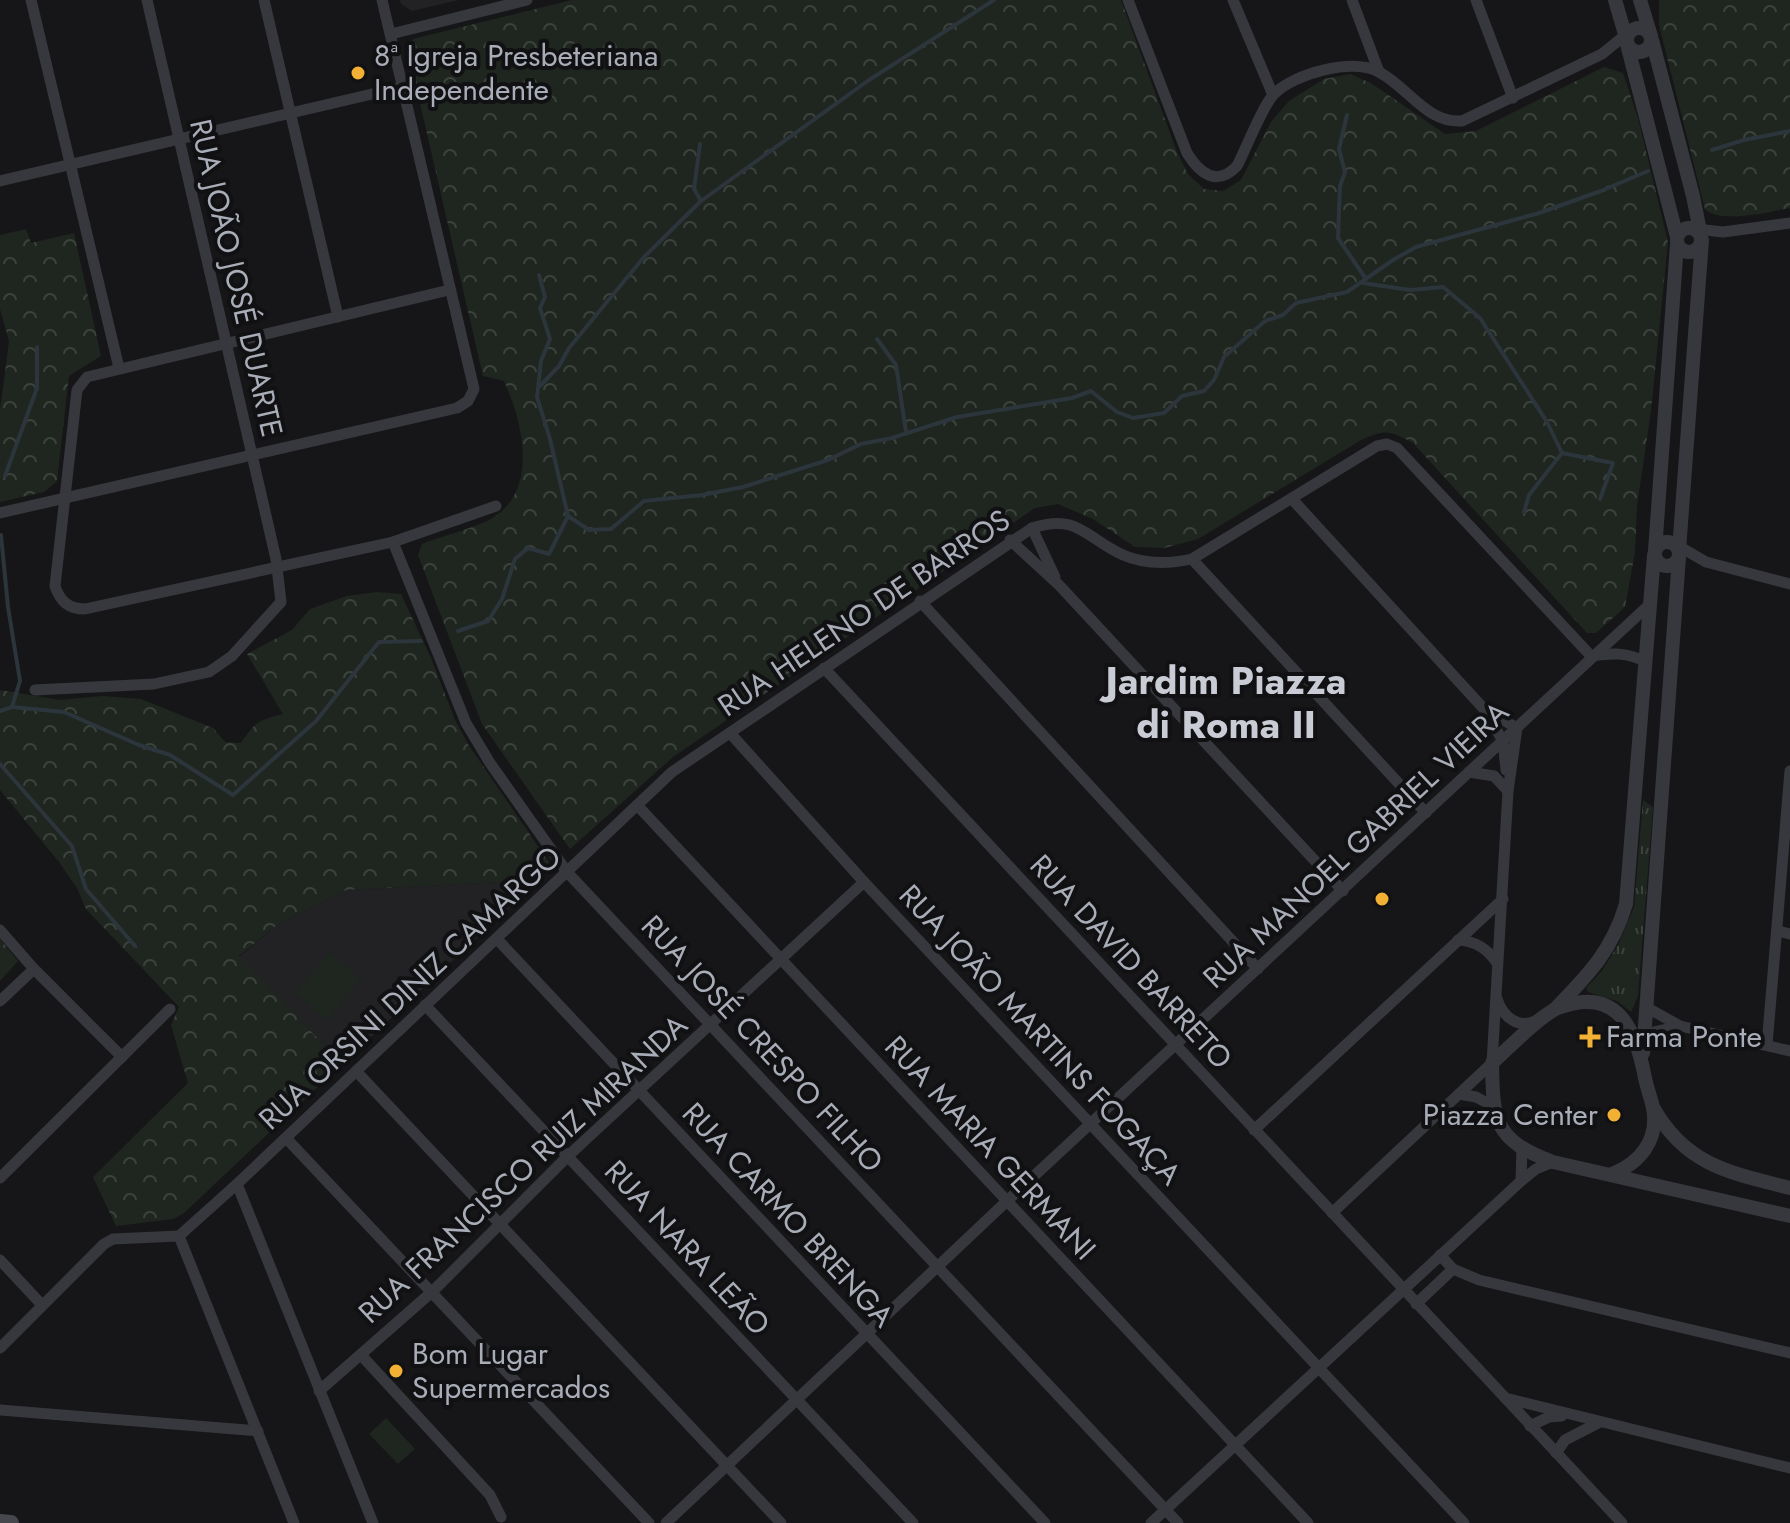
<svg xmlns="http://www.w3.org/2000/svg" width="1790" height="1523" viewBox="0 0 1790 1523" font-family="Jost,'Noto Sans KR',sans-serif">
  <defs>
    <pattern id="grass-tufts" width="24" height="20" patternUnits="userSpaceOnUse" patternTransform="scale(2)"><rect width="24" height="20" fill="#1e261f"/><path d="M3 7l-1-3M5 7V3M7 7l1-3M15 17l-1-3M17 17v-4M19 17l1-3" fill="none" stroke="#3c433d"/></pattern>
    <pattern id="forest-crowns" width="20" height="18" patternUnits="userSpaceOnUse" patternTransform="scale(2)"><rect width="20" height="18" fill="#1e261f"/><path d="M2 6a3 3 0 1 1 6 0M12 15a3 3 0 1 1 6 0" fill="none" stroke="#3c433d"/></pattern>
  </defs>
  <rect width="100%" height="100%" fill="#161618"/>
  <g fill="#222225">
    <polygon points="400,0 459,0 412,11 401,4"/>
    <polygon points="539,880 342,1064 239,957 277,925 346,890"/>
  </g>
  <polygon fill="url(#grass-tufts)" points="1643,800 1653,807 1638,996 1631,1012 1617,1001 1588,992 1586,988 1602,971 1618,945 1634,907"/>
  <g fill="url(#forest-crowns)">
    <path d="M572 0H1121L1177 152 1188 174 1204 189 1223 191 1241 180 1271 122 1289 101 1324 79 1350 74 1371 83 1445 134 1476 131 1604 67 1623 73 1638 118 1668 242 1651 411 1637 505 1635 552 1625 607 1596 633H1587L1413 443C1390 430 1385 429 1361 440L1198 539 1164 548 1135 547 1093 519 1058 504 1035 508 673 757 570 849 482 724 418 555 422 544C442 536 468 530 487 521 540 495 524 424 504 381L483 376 407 47 413 39Z"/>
    <path d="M1659 0H1790V208C1769 212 1720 224 1705 209L1659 25Z"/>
    <polygon points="26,229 31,243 74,233 101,356 69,376 57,481 44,492 0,502 0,411 9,341 0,309 0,235"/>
    <path d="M377 592 401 594 431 658 455 720 468 744 552 867 539 880 346 890 277 925 239 956 342 1064 184 1213 173 1219 116 1226 93 1177 188 1083 171 1025 179 1007 86 909 77 888 59 862 0 790V690L60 700 102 696 141 699 213 728 225 742 241 743C255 722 259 720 283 714L247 654 292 630 310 609 347 596Z"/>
    <polygon points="0,939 18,961 0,981"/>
  </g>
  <g fill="#1e261f">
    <polygon points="329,952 361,979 326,1020 295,993"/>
    <polygon points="386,1418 415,1449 398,1464 369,1434"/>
  </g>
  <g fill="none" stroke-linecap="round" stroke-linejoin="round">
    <g stroke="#2c353c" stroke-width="4">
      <polyline points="1347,115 1339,149 1345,172 1340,186 1338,238 1366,279"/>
      <polyline points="700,144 694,189 701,201"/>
      <polyline points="1712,150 1744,140 1790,131"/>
      <polyline points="539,275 545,297 540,308 550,339 541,361 537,397 550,439 568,516"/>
      <polyline points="1363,283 1410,290 1443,287 1480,318 1547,422 1562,453 1529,495 1524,512"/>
      <polyline points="877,339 896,365 906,432"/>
      <polyline points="540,386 559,366 569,348 644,257 701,201 869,80 994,0"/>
      <polyline points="1562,453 1613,463 1600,499"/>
      <polyline points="5,476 37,388 37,347"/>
      <polyline points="1,535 8,607 20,681 12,707"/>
      <polyline points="458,631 488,621 502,599 515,559 528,548 549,554 568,516 589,530 611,529 644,501 702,495 743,487 828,460 861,444 892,438 957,417 1072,398 1091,391 1117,412 1133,418 1164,413 1182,396 1204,391 1214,380 1224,357 1265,321 1283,315 1296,303 1347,292 1393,260 1416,247 1539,213 1601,191 1648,171"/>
      <polyline points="0,711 12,707 64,712 139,745 170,755 233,795 316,721 379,642 421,641"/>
      <polyline points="0,764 72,846 86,889 135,946"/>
    </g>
    <g stroke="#37383d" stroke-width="11">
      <polyline points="31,0 119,368"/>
      <polyline points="264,0 338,317"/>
      <path d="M1128 0 1187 153C1200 174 1217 187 1237 166 1246 149 1263 105 1274 94 1295 73 1352 58 1379 72 1409 88 1426 123 1462 121L1602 54 1629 32"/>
      <polyline points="1233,0 1273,95"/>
      <polyline points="1352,0 1379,72"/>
      <polyline points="1476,0 1513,98"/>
      <polyline points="391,34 527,0"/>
      <polyline points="0,181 402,87"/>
      <polyline points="1696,229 1723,232 1790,223"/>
      <path d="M449 290 87 377 77 390 55 586C60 601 68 609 85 609L393 542 496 506"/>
      <polyline points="1292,499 1484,709 1503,741 1506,770"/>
      <polyline points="0,513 457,408 468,401 474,389 382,0"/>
      <polyline points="1032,528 1055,577"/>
      <polyline points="1010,540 1059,585 1343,891"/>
      <polyline points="393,542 466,723 490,763 567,872 1178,1523"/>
      <polyline points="1675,544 1706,562 1790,584"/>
      <polyline points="1192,559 1426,813"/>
      <polyline points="920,601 1258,969"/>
      <path d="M1592 656C1612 653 1627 652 1646 662"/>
      <polyline points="824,668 1622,1523"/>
      <polyline points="35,690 154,684 209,672 232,656 281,602 276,559 147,0"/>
      <polyline points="730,733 864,882 1464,1523"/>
      <polyline points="1469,772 1494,776 1508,791"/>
      <polyline points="637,805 1308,1523"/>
      <polyline points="0,930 34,969 122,1057"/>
      <polyline points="1778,931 1790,934"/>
      <polyline points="497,939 1045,1523"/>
      <path d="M1458 940C1475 941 1487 948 1497 963"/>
      <path d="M1497 999C1503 1017 1518 1030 1538 1020"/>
      <polyline points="0,1001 34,969"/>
      <polyline points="425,1005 913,1523"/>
      <polyline points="1646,1007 1680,1026 1790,1051"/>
      <polyline points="1645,1034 1680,1026"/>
      <polyline points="1767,1045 1790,771"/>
      <polyline points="356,1071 781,1523"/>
      <polyline points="1459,1094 1476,1097 1493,1106"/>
      <polyline points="1254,1130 1503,899"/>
      <polyline points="286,1138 649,1523"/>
      <polyline points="0,1178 170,1009"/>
      <polyline points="1521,1181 1522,1148"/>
      <polyline points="237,1184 373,1523"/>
      <polyline points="1332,1213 1492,1063 1508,791 1517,728 1484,709"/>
      <path d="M179 1236 237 1184 672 772 1032 528C1079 513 1085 538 1123 555 1146 565 1169 564 1192 559L1377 446 1387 444 1397 448 1591 656"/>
      <polyline points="1440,1255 1453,1269 1479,1280 1790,1353"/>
      <polyline points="0,1260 42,1305"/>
      <polyline points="1416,1304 1453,1269"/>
      <polyline points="0,1348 104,1244 113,1239 179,1236 294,1523"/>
      <polyline points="361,1355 490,1495 501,1517"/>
      <polyline points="319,1391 433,1291 568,1156 864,882"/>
      <polyline points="1505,1398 1790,1468"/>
      <polyline points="0,1410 258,1431"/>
      <polyline points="1530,1426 1549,1417 1562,1416"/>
      <polyline points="1556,1453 1565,1440 1598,1423"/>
      <polyline points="666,1523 1007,1201 1650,604"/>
      <polyline points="1151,1523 1521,1181 1536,1169 1553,1162"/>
    </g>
    <g stroke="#37383d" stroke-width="14">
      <polyline points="1615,0 1627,41"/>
      <polyline points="1640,0 1651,36"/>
      <circle cx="1639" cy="40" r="12"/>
      <polyline points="1652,40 1693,196 1701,236"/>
      <polyline points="1627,44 1677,237"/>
      <circle cx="1689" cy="240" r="12"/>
      <circle cx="1667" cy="554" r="12"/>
      <polyline points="1679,550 1702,240"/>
      <polyline points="1655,551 1677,244"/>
      <path d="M1555 1009C1588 975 1612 951 1626 904L1654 555"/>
      <polyline points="1643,1053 1679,557"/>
      <path d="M1654 1109C1687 1166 1731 1173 1790 1188"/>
      <path d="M1612 1174C1640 1163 1659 1140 1653 1108 1651 1098 1647 1088 1645 1078 1636 1030 1618 985 1558 1008 1540 1015 1508 1049 1492 1063 1493 1121 1494 1140 1553 1162L1790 1216"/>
    </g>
    <polyline stroke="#45474d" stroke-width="16" points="0,1522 11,1523"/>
  </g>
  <g fill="#f2b134" stroke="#111113" stroke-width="3">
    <circle cx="358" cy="73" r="8"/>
    <circle cx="1382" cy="899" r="8"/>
    <path d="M1586 1025h8v8h8v8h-8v8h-8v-8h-8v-8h8z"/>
    <circle cx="1614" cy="1115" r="8"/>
    <circle cx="396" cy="1371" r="8"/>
  </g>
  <g text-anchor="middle" stroke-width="8" stroke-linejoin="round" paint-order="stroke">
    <g font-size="30" fill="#a8adb8" stroke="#111113" text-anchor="start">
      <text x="374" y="66">8ª Igreja Presbeteriana<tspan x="374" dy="34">Independente</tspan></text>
      <text x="1398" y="909">ㅤ</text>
      <text x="1606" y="1047">Farma Ponte</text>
      <text x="1598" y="1125" text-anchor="end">Piazza Center</text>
      <text x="412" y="1364">Bom Lugar<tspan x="412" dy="34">Supermercados</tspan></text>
    </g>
    <g font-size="30" fill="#a8adb8" stroke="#111113">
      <text transform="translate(236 278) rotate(77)" y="10">RUA JOÃO JOSÉ DUARTE</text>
      <text transform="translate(864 613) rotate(-34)" y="10">RUA HELENO DE BARROS</text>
      <text transform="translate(1356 845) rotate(-43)" y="10">RUA MANOEL GABRIEL VIEIRA</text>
      <text transform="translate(1131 962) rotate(47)" y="10">RUA DAVID BARRETO</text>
      <text transform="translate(410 988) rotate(-43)" y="10">RUA ORSINI DINIZ CAMARGO</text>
      <text transform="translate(1040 1035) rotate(47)" y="10">RUA JOÃO MARTINS FOGAÇA</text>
      <text transform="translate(762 1044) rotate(47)" y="10">RUA JOSÉ CRESPO FILHO</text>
      <text transform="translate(990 1148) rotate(47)" y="10">RUA MARIA GERMANI</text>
      <text transform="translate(523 1169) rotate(-43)" y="10">RUA FRANCISCO RUIZ MIRANDA</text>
      <text transform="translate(788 1215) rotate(47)" y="10">RUA CARMO BRENGA</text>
      <text transform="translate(687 1248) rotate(47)" y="10">RUA NARA LEÃO</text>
    </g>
    <g font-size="38" font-weight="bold" fill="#c9ccd4" stroke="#111113">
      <text x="1226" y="694">Jardim Piazza<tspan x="1226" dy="44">di Roma II</tspan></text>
    </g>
  </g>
</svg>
